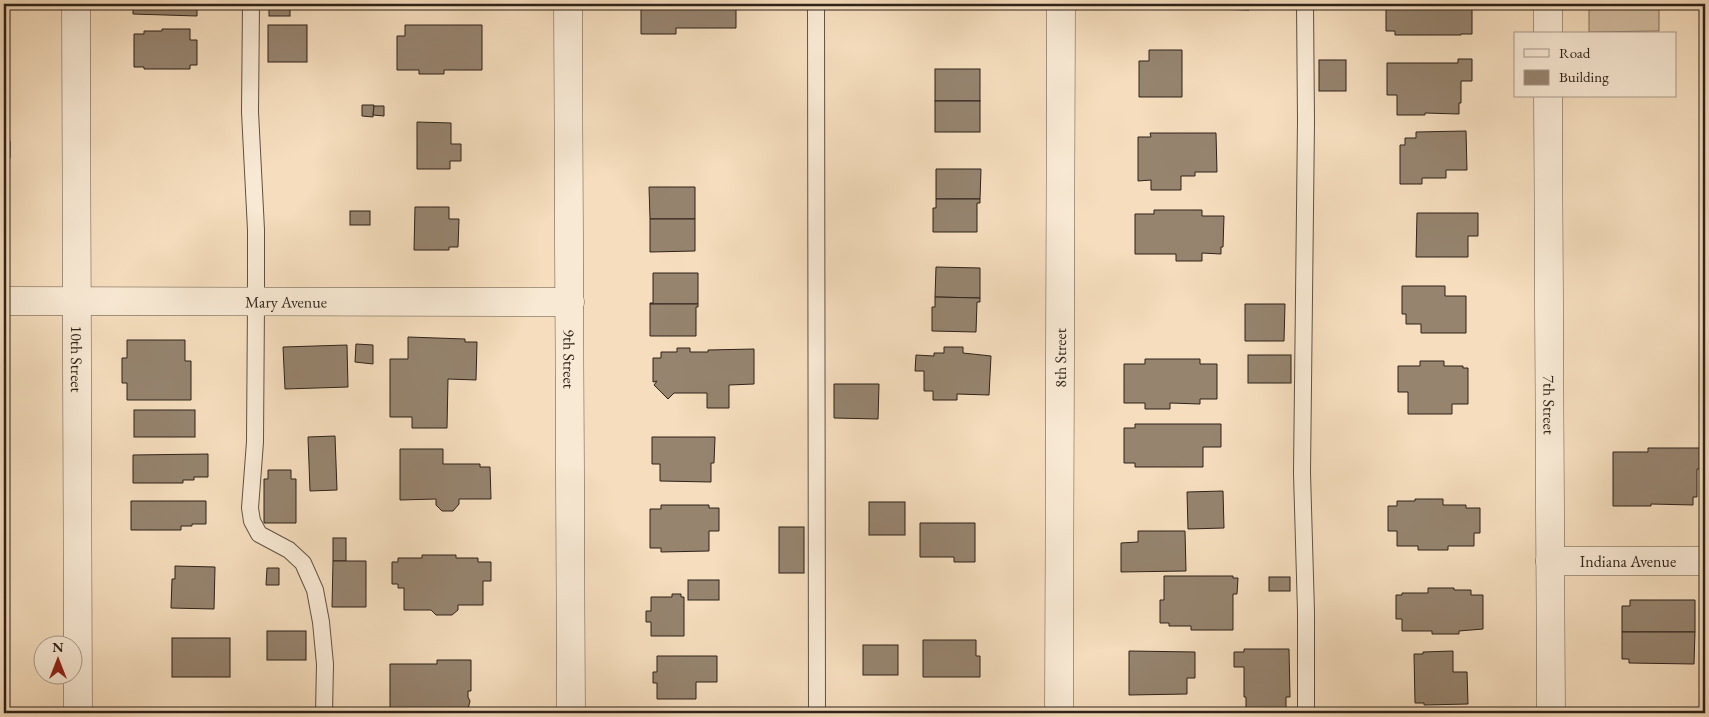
<svg xmlns="http://www.w3.org/2000/svg" width="1709" height="717" viewBox="0 0 1709 717" font-family="'EB Garamond',serif">
  <rect width="100%" height="100%" fill="#f5ddbd"/>
  <filter id="stains"><feTurbulence type="fractalNoise" baseFrequency=".004" numOctaves="4"/><feColorMatrix values="0 0 0 0 .2 0 0 0 0 .09 0 0 0 0 .02 0 0 0 .5 -.17"/></filter>
  <radialGradient id="worn" r=".72"><stop offset=".6" stop-color="#630" stop-opacity="0"/><stop offset="1" stop-color="#630" stop-opacity=".3"/></radialGradient>
  <polygon fill="#d3bda1" stroke="#81705e" points="1609,4 1659,4 1659,31 1589,32 1589,9 1608,9"/>
  <g fill="#96846f" stroke="#2f231a">
    <polygon points="131,4 197,4 197,16 133,14 133,6 131,6"/>
    <rect x="269" y="4" width="21" height="12"/>
    <polygon points="641,4 736,4 736,28 676,28 676,34 641,34"/>
    <polygon points="1213,4 1249,4 1249,10 1213,9"/>
    <polygon points="1386,4 1472,4 1472,34 1461,34 1461,35 1395,35 1395,31 1386,31"/>
    <rect x="268" y="25" width="39" height="37"/>
    <polygon points="405,25 482,25 482,70 444,70 444,74 419,74 419,70 397,70 397,36 405,36"/>
    <polygon points="162,29 190,29 190,40 197,40 197,65 190,65 190,69 144,69 144,67 134,67 134,34 144,34 144,31 162,31"/>
    <polygon points="1149,50 1182,50 1182,97 1139,97 1139,61 1149,61"/>
    <polygon points="1458,59 1472,59 1472,81 1461,81 1461,103 1459,103 1459,114 1425,113 1425,115 1397,115 1397,95 1387,95 1387,63 1458,63"/>
    <rect x="1319" y="60" width="27" height="31"/>
    <rect x="935" y="69" width="45" height="32"/>
    <rect x="935" y="101" width="45" height="31"/>
    <polygon points="362,105 374,105 373,117 362,116"/>
    <polygon points="374,106 384,106 384,116 373,115"/>
    <polygon points="417,122 451,123 451,144 461,144 461,161 450,161 450,169 417,169"/>
    <polygon points="4,123 4,142 10,141 10,158 5,158 5,174 4,174"/>
    <polygon points="1466,131 1467,170 1446,170 1446,178 1422,178 1422,184 1400,184 1400,145 1405,145 1405,138 1416,138 1416,132"/>
    <polygon points="1150,133 1216,133 1217,172 1195,172 1195,176 1181,176 1181,190 1151,190 1151,180 1138,181 1138,137 1151,137"/>
    <polygon points="936,169 981,169 980,199 936,199"/>
    <polygon points="649,187 695,187 695,219 650,219"/>
    <polygon points="936,199 980,199 980,203 977,203 977,232 933,232 933,208 936,208"/>
    <polygon points="415,207 449,207 449,219 459,219 458,247 449,247 449,250 414,250"/>
    <polygon points="1154,210 1202,210 1202,216 1224,216 1223,247 1221,247 1221,254 1202,253 1202,261 1176,261 1176,254 1135,254 1135,214 1154,214"/>
    <rect x="350" y="211" width="20" height="14"/>
    <polygon points="1417,213 1478,213 1478,236 1468,236 1468,257 1416,257"/>
    <polygon points="650,219 695,219 695,251 650,252"/>
    <polygon points="936,267 980,268 980,298 935,297"/>
    <polygon points="653,273 698,273 698,304 650,304 650,303 653,303"/>
    <polygon points="1402,286 1445,286 1445,296 1466,296 1466,333 1421,333 1421,324 1406,324 1406,314 1402,314"/>
    <polygon points="935,297 980,298 980,302 977,302 976,332 932,331 932,307 935,307"/>
    <polygon points="650,304 698,304 698,307 696,307 696,336 650,336"/>
    <polygon points="1245,304 1285,304 1284,341 1245,341"/>
    <polygon points="408,337 465,339 465,342 477,342 476,380 448,379 447,428 412,428 412,417 390,417 390,359 408,359"/>
    <polygon points="127,340 185,340 185,361 191,361 191,400 127,400 127,383 122,383 122,358 127,358"/>
    <polygon points="356,344 373,345 373,364 355,362"/>
    <polygon points="347,345 348,387 285,389 283,347"/>
    <polygon points="944,347 963,347 963,353 991,356 989,395 957,394 957,400 933,400 933,391 924,391 924,371 915,371 916,355 934,356 934,353 944,353"/>
    <polygon points="677,348 690,348 690,352 708,352 708,350 754,349 754,384 729,385 729,408 707,408 707,393 674,393 668,399 654,385 657,381 653,382 653,358 661,358 661,352 677,352"/>
    <rect x="1248" y="355" width="43" height="28"/>
    <polygon points="1145,359 1200,359 1200,364 1217,364 1217,399 1200,399 1200,404 1170,403 1170,409 1145,409 1145,403 1124,403 1124,364 1145,364"/>
    <polygon points="1420,361 1444,361 1444,366 1463,366 1463,368 1468,368 1468,404 1452,404 1452,414 1408,414 1408,392 1398,392 1398,366 1420,366"/>
    <polygon points="834,384 879,384 878,419 834,418"/>
    <rect x="4" y="408" width="3" height="43"/>
    <rect x="134" y="410" width="61" height="27"/>
    <polygon points="1135,424 1221,424 1221,447 1203,447 1203,467 1135,467 1135,463 1124,463 1124,428 1135,428"/>
    <polygon points="335,436 337,490 310,491 308,437"/>
    <polygon points="652,437 715,437 714,463 711,463 711,482 660,481 660,464 652,464"/>
    <polygon points="1648,448 1704,448 1704,469 1697,469 1697,497 1693,497 1693,505 1651,504 1651,506 1613,506 1613,452 1648,452"/>
    <polygon points="400,449 443,449 443,464 480,464 480,467 490,467 491,499 459,499 459,504 453,511 442,511 436,505 436,499 400,500"/>
    <polygon points="208,454 208,477 194,477 194,480 183,480 183,483 133,483 133,455"/>
    <polygon points="268,470 291,470 291,479 296,479 296,523 264,523 264,479 268,479"/>
    <polygon points="1223,491 1224,528 1188,529 1187,492"/>
    <polygon points="1415,499 1443,499 1443,505 1466,505 1466,508 1480,508 1480,533 1474,533 1474,546 1448,546 1448,550 1418,550 1418,546 1397,546 1397,531 1388,531 1388,506 1397,506 1397,501 1415,501"/>
    <polygon points="131,501 206,501 206,524 192,524 192,526 181,526 181,530 131,530"/>
    <rect x="869" y="502" width="36" height="33"/>
    <polygon points="661,505 709,505 709,508 719,508 719,531 709,531 709,551 661,552 661,548 650,548 650,509 661,509"/>
    <polygon points="920,523 975,523 975,562 954,562 954,557 920,557"/>
    <rect x="779" y="527" width="25" height="46"/>
    <polygon points="1138,531 1185,531 1186,571 1121,572 1121,543 1138,542"/>
    <rect x="333" y="538" width="13" height="23"/>
    <polygon points="422,555 456,555 456,558 478,558 478,562 491,562 491,581 483,581 483,605 458,605 458,610 452,615 436,615 431,610 404,610 404,588 398,588 398,584 392,584 392,562 398,562 398,558 422,558"/>
    <polygon points="333,561 366,561 366,607 332,607"/>
    <polygon points="175,566 215,567 214,609 171,608 172,579 175,579"/>
    <polygon points="267,568 279,568 279,585 266,585"/>
    <polygon points="1164,576 1233,576 1233,578 1238,578 1237,594 1233,594 1233,630 1191,630 1191,626 1169,626 1169,623 1160,623 1160,600 1164,600"/>
    <rect x="1269" y="577" width="21" height="14"/>
    <rect x="688" y="580" width="31" height="20"/>
    <polygon points="1428,588 1454,588 1454,590 1471,590 1471,595 1483,595 1483,629 1459,631 1459,634 1432,634 1432,631 1402,631 1402,619 1396,619 1396,595 1402,595 1402,593 1428,593"/>
    <polygon points="672,594 681,594 681,597 684,597 684,636 651,636 651,622 646,622 646,611 651,611 651,597 672,597"/>
    <polygon points="1630,600 1695,600 1695,632 1622,632 1622,606 1630,606"/>
    <rect x="267" y="631" width="39" height="29"/>
    <polygon points="1622,632 1695,632 1694,664 1629,663 1629,659 1622,659"/>
    <rect x="172" y="638" width="58" height="39"/>
    <polygon points="923,640 976,640 976,656 980,656 980,677 923,677"/>
    <rect x="863" y="645" width="35" height="30"/>
    <polygon points="1244,649 1289,649 1290,697 1286,697 1286,708 1246,708 1246,697 1244,697 1244,667 1234,667 1234,652 1244,652"/>
    <polygon points="1129,651 1195,652 1195,678 1187,678 1187,694 1129,695"/>
    <polygon points="1453,651 1453,672 1467,672 1468,704 1424,705 1424,703 1415,703 1414,654 1423,654 1423,652"/>
    <polygon points="657,656 717,656 717,682 696,682 696,699 657,699 657,683 653,683 653,672 657,672"/>
    <polygon points="437,660 471,660 471,691 468,691 468,697 470,701 468,709 462,711 456,709 447,709 447,713 396,713 396,709 390,709 390,664 437,664"/>
    <polygon points="4,688 9,688 8,713 4,713"/>
    <rect x="154" y="708" width="60" height="5"/>
  </g>
  <g fill="none" stroke-linecap="round" stroke-linejoin="round">
    <defs>
      <g id="lane">
        <polyline points="251,4 250,112 256,230 256,302 255,442 250,508 252,521 259,534 289,550 303,563 315,590 321,622 325,664 324,713"/>
        <polyline points="816,4 817,713"/>
        <polyline points="1305,4 1306,121 1302,473 1306,612 1306,713"/>
      </g>
      <g id="street">
        <path id="s1" d="M76 4 78 713"/>
        <path id="s2" d="M568 4 571 713"/>
        <polyline points="1548,4 1548,34"/>
        <path id="s3" d="M1548 96 1551 713"/>
        <path id="s4" d="M4 301 570 302"/>
        <path id="s5" d="M1550 561H1705"/>
        <path id="s6" d="M1059 713 1061 4"/>
      </g>
    </defs>
    <use href="#lane" stroke="#605243" stroke-width="18"/>
    <use href="#street" stroke="#605243" stroke-width="29"/>
    <use href="#lane" stroke="#f8e9d4" stroke-width="16"/>
    <use href="#street" stroke="#f8e9d4" stroke-width="28"/>
  </g>
  <g text-anchor="middle" stroke-width="4.5" stroke-linejoin="round" paint-order="stroke">
    <g font-size="16" fill="#2f231a" stroke="#f8e9d4">
      <text dy="6" stroke="none"><textPath href="#s4" startOffset="282">Mary Avenue</textPath></text>
      <text dy="6" stroke="none"><textPath href="#s2" startOffset="355">9th Street</textPath></text>
      <text dy="6" stroke="none"><textPath href="#s6" startOffset="355">8th Street</textPath></text>
      <text dy="6" stroke="none"><textPath href="#s1" startOffset="355">10th Street</textPath></text>
      <text dy="6" stroke="none"><textPath href="#s3" startOffset="309">7th Street</textPath></text>
      <text dy="6" stroke="none"><textPath href="#s5" startOffset="78">Indiana Avenue</textPath></text>
    </g>
  </g>
  <rect width="1709" height="717" fill="none" stroke="#f5ddbd" stroke-width="20"/>
  <rect x="5" y="5" width="1699" height="707" fill="none" stroke="#2f231a" stroke-width="2.5"/>
  <rect x="10" y="10" width="1689" height="697" fill="none" stroke="#2f231a"/>
  <rect x="1514" y="32" width="162" height="65" fill="#f8e9d4" stroke="#a89a8a"/>
  <rect x="1524" y="49" width="25" height="8" fill="#f8e9d4" stroke="#a89a8a"/>
  <text x="1559" y="58" font-size="15" fill="#2f231a">Road</text>
  <rect x="1524" y="70" width="25" height="15" fill="#96846f" stroke="#a89a8a"/>
  <text x="1559" y="82" font-size="15" fill="#2f231a">Building</text>
  <g transform="translate(58 660)"><circle r="24" fill="#f8e9d4" stroke="#a89a8a"/>
  <path d="M0-4L9 19L0 12L-9 19Z" fill="#8f2418"/>
  <text y="-8" font-size="14" font-weight="bold" text-anchor="middle" fill="#2f231a">N</text>
  </g>
  <rect width="100%" height="100%" filter="url(#stains)"/>
  <rect width="100%" height="100%" fill="url(#worn)"/>
</svg>
